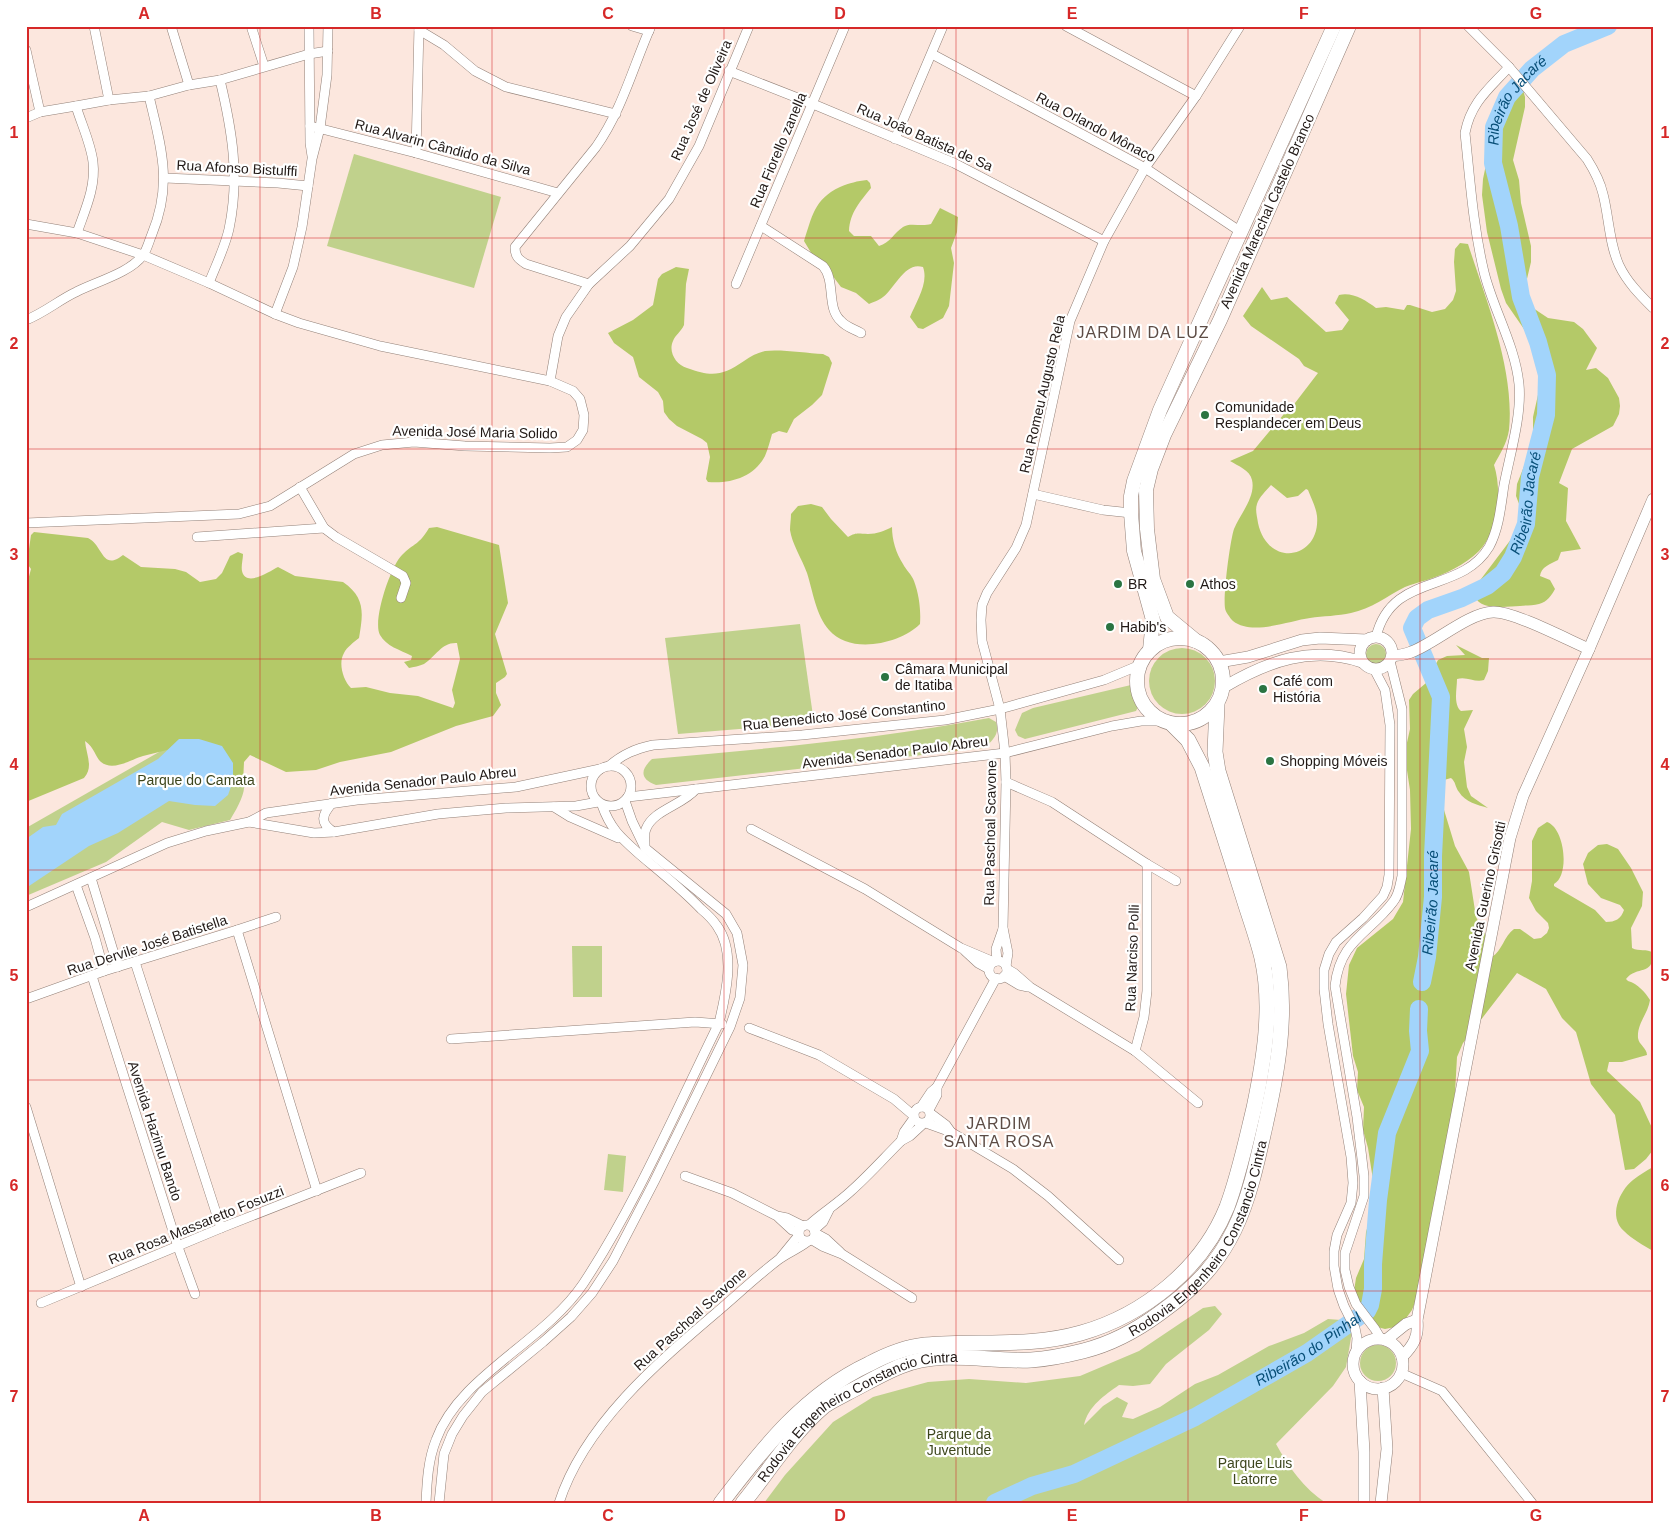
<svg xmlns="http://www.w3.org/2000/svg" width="1679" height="1529" viewBox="0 0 1679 1529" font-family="Arial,sans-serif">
  <rect width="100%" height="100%" fill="#fce7de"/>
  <g fill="#c0d18c">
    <polygon points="354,154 501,197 474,288 327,246"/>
    <polygon points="800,624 814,723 678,734 665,638"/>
    <circle cx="1376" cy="654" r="10"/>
    <circle cx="1182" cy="681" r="33"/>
    <polygon points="1131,685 1134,700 1138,707 1136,711 1025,739 1018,736 1015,730 1022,713 1033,708"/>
    <path d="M989 718 996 722C1000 734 993 740 984 748L656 785C640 779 640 770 652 759 764 749 878 739 989 718Z"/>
    <path d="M172 737 236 752C249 783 247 792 230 820L189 830 162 822 106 862 26 896V828L159 752Z"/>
    <polygon points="572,946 602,946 602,997 573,997"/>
    <polygon points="608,1154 626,1156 623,1192 604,1190"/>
    <path d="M1215 1306 1222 1314 1209 1330 1166 1364 1150 1384 1133 1386 1119 1385C1105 1395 1088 1406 1084 1425L1103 1406 1117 1397 1128 1403 1122 1417 1133 1419 1160 1407 1195 1384 1218 1375 1269 1346 1304 1333 1328 1319 1341 1320 1352 1332 1346 1367 1333 1386 1276 1444C1288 1466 1304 1489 1326 1503H764L785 1475 833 1422 873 1397 928 1382 969 1379 1026 1383 1080 1376 1139 1351 1203 1308Z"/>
    <circle cx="1378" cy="1363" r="18"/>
  </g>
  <g fill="#b4c968" fill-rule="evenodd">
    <path d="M1523 90 1525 97V107L1513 160 1519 180 1521 203 1531 246V262L1526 283 1527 296 1533 308 1548 318 1574 322 1583 329 1597 348 1586 370 1596 368 1608 378 1619 398 1620 406 1619 414 1613 426 1572 449 1559 483 1568 488 1566 521 1581 549 1561 552 1558 560C1550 564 1541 567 1540 576L1550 580 1555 589C1552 595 1547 602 1539 604 1533 606 1526 605 1520 606 1503 607 1465 612 1478 583L1512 538 1519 522 1521 509 1516 496 1517 484 1530 451 1533 436V417L1540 386 1538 362 1534 349 1526 332 1506 303 1501 289 1487 232 1482 195 1483 179 1495 121 1509 99 1517 92Z"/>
    <path d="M867 180 870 183 871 188C860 202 850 212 849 231L854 236H871L879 246C890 243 894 233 903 227 910 222 921 227 931 224L940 208 958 217 957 232 951 248 954 263 949 306 943 318 923 329 918 328 910 317C916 302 929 283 923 267 905 261 895 288 883 297 880 300 873 302 869 304L856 293 841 287 832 275 816 261 804 241C812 217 814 199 840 187 850 183 857 181 867 180Z"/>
    <path d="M1460 243 1468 244C1486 300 1515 370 1509 430 1507 443 1500 454 1494 465 1502 490 1499 530 1479 551 1465 565 1445 574 1427 580 1420 582 1412 584 1405 587 1387 596 1371 609 1351 613 1338 616 1323 616 1310 618 1288 621 1252 636 1233 621 1230 618 1225 611 1225 608 1223 595 1230 541 1234 529 1240 514 1256 497 1252 480 1250 470 1238 466 1230 461L1253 451 1284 414 1295 403 1318 373 1304 366 1299 359 1251 326 1243 316 1262 287 1271 300 1287 297 1326 332 1342 330 1349 320 1335 303 1339 295C1353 292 1365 300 1376 308L1386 307 1404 310 1407 305H1410L1432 312 1445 309 1453 300 1456 291 1454 262 1455 249ZM1271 485 1287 498 1298 496 1306 489 1308 490C1311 498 1316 507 1317 516 1321 559 1268 569 1258 523 1257 516 1255 510 1257 504 1259 497 1266 491 1271 485Z"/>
    <path d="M676 267 689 269 686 284 684 325C681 332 675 335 673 341 668 352 676 365 687 368 712 377 722 376 744 361 751 356 757 353 765 351 780 349 806 353 823 354L829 357 832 363 822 395 812 405 794 419 787 433 779 431 772 434C770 441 768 449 765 456 754 477 731 484 708 482L706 479 710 457 707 443 702 439 677 426 669 419 664 412 663 401 658 392 639 377 633 357 614 343 608 333 633 320 653 305 658 279 662 274Z"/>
    <path d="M811 504 822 507 831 519 848 537C857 532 858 534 868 534 877 534 884 531 892 527 892 540 896 553 903 564 906 570 912 575 914 581 919 594 921 610 920 624 900 644 850 655 829 630 816 615 813 592 807 573 802 559 792 544 790 530 790 525 791 519 791 514L798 506Z"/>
    <path d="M437 527 499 545 508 603 495 634 507 674 505 677 496 683V693L501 705 493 716 456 726 391 752 340 762 316 770 286 772 250 755 244 762 243 783 234 788 175 748C164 751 154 753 143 756 132 759 113 772 101 762 95 757 95 748 85 741 86 754 94 767 84 778L26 802V588L31 569 26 562V553L29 549 31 535 34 532 88 538C103 545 102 572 123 555L141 567 175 569 186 572 200 582 216 579 222 573 230 556 238 552 243 554C243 559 241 566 242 571 246 588 270 571 278 567L295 576 343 582C366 598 363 614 359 638 353 643 347 647 344 653 338 663 343 680 351 688L366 687 390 693 418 696 453 708 455 703 452 690 460 659 457 643C442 642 436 656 424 664 420 666 413 667 409 668L404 662 411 660 412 656C400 650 386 646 380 635 372 621 391 565 402 555 414 543 419 545 429 528Z"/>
    <path d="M1456 645 1482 658H1489L1488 671 1484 680C1475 683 1467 676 1457 679 1457 689 1453 704 1461 711L1473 710 1464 729 1467 747 1464 762 1467 787 1471 796 1488 808C1478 805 1465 802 1459 792 1455 787 1456 782 1451 778L1444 780 1441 800 1455 846 1469 872 1476 917 1485 934 1489 953 1492 957C1502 951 1504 936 1514 929H1520L1534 939 1541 938 1547 933 1549 928 1548 923 1536 911 1529 898 1532 881V841L1538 828 1547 822C1565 828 1570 876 1554 884V886L1595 910 1606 922C1615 922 1621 919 1624 910L1620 905 1601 898 1588 884 1583 864 1588 853 1598 845 1607 844 1618 849 1631 868 1643 892 1642 906 1631 928 1632 948C1639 952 1647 948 1653 953 1653 977 1637 965 1626 979L1628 981C1638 984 1645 992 1650 1000 1648 1014 1637 1023 1638 1038 1639 1045 1647 1048 1647 1055L1622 1062H1609L1607 1071 1640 1102 1653 1130V1150L1646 1159 1634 1169 1625 1170 1615 1115 1591 1084 1576 1032 1562 1018 1546 989 1517 973 1463 1043 1457 1057 1455 1093 1448 1140 1430 1223 1417 1297 1412 1310 1404 1321 1395 1327 1385 1329 1377 1327 1358 1303 1354 1291 1356 1278 1364 1259 1366 1232 1376 1199 1368 1148 1363 1130 1364 1107 1357 1090 1358 1072 1353 1056 1346 994 1349 965 1357 948 1393 919 1403 902 1411 829 1410 790 1406 764V747L1410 729 1409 700 1413 694 1426 683 1438 660 1447 656 1465 655Z"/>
    <path d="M1653 1167V1251C1643 1245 1632 1239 1624 1231 1608 1217 1619 1191 1633 1180 1639 1175 1646 1171 1653 1167Z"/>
  </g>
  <polygon fill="#a2d4fb" points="179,739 199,739 222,746 233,763 233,781 228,795 215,806 195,805 169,801 118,833 89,846 26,888 26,839 43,827 56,825 62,814 158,759"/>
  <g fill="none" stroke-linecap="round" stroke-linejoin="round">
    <g stroke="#a2d4fb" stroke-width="18">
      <path id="s1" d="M1422 982 1427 957 1433 897V856L1441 697 1412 628 1417 618 1428 610 1462 598 1487 586 1503 573 1513 557 1526 524 1530 477 1546 415 1547 375 1538 342 1521 297 1509 226 1493 163 1494 127 1507 97 1532 69 1564 44 1608 26"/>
      <path id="s2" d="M995 1503 1032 1486 1074 1474 1195 1417 1307 1353 1367 1311 1370 1305 1373 1289V1264L1378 1200 1387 1133 1420 1051 1418 1031 1419 1009"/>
    </g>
    <defs>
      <g id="street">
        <polyline points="94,26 109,100"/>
        <polyline points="171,26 189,85"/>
        <polyline points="251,26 264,66"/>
        <polyline points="309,26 310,143 312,156"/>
        <polyline points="632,26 649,31"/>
        <polyline points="1066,26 1196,96"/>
        <path d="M1468 26 1509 67 1587 159C1594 170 1600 181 1603 194 1609 217 1609 243 1619 265 1627 282 1640 295 1653 308"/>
        <polyline points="419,30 444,45 475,71 506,87 616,114"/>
        <polyline points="26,50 40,112"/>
        <polyline points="932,54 1145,168 1241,232"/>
        <polyline points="729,71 813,104 954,163 1104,241"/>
        <path d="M76 106C81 123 91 144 93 162 96 187 85 210 77 233"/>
        <polyline points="26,118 40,112 76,106 109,100 149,96 189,85 220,80 309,54 328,51"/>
        <polyline points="310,126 416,153 558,193"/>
        <polyline points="895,139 943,26"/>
        <polyline points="416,153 419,26"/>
        <polyline points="165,178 278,183 308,186"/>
        <polyline points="26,224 77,233 143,255 209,283 275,314 299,323 380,346 550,381 573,391 580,399 584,415 583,430 577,440 567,447 550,448 465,446 414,442 382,445 354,454 270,506 239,514 26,523"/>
        <path d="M761 226 823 266C836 281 826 308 841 321 846 327 854 329 861 333"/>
        <path d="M209 283C216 265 225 247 229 229 240 177 232 130 220 80"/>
        <path d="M589 284 526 264C518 259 515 256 515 247L596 147C622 110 633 67 651 26"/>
        <polyline points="736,284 845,26"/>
        <polyline points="275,314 293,267 302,227 312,159 320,128 327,75 328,26"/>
        <path d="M26 320C44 313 59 300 76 292 95 282 130 273 143 255 147 250 149 241 152 234 173 183 161 147 149 96"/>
        <polyline points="550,381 558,336 566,317 589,284 630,246 669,199 699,146 749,26"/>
        <polyline points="300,487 324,528 336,537 403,576 406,583 401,598"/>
        <polyline points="1033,494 1103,510 1131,513"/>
        <polyline points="197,537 324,528"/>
        <path d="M1376 637C1392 571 1460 595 1489 547 1499 529 1501 505 1504 485 1510 454 1522 415 1519 384 1515 345 1493 309 1484 272 1473 226 1470 179 1465 133 1471 102 1489 89 1509 67"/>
        <circle cx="611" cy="786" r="20"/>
        <path d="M609 766C623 754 635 749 653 745L802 735 945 720 1000 709 1104 680 1140 665"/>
        <polyline points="1006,782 1052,802 1147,864 1176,881"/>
        <polyline points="628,797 1005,753 1112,726 1141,721 1162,721"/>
        <path d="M332 803C322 815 319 823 334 832"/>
        <polyline points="554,807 570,817 618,838"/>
        <polyline points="249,822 314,833 334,832 438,814 506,808 576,806 598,802"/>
        <polyline points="751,829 865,889 961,948 994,962"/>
        <path d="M645 845C645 840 644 833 646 829 653 810 683 805 696 789"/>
        <polyline points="91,878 118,967"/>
        <polyline points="76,885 95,938 104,971"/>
        <polyline points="26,907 167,843 206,831 249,822 266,813 357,800 516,787 600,769"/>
        <polyline points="237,930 317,1191"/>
        <polyline points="965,951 978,963 989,969"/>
        <polyline points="997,961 996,949 1003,929"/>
        <circle cx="998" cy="970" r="9"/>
        <polyline points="135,962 221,1228"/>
        <polyline points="1006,966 1008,953 1003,928 1006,782 1005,753 1000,709 982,641 981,620 982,605 987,593 1016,548 1026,525 1070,321 1104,241 1145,168 1196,96 1240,26"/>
        <polyline points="1007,969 1014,973 1030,987 1135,1051 1198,1103"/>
        <polyline points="92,976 178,1247 195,1294"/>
        <polyline points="1004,976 1019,985 1028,987"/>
        <polyline points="26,999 104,971 237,930 276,917"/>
        <polyline points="749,1028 819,1055 894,1099 914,1116"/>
        <polyline points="451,1039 695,1022 722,1024"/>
        <polyline points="1135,1051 1144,1017 1147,991 1147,864"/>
        <circle cx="922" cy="1115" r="8"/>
        <polyline points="26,1107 81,1287"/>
        <polyline points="921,1107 931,1092 937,1087"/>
        <polyline points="929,1110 937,1095 937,1087 996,978"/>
        <polyline points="930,1113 946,1125 951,1132"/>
        <polyline points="926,1123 951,1132 1013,1169 1048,1196 1119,1260"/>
        <polyline points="901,1141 904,1132 914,1118"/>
        <polyline points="685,1176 732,1193 777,1216 787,1218 803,1226"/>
        <polyline points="779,1218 792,1230 799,1232"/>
        <circle cx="807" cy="1233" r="8"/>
        <path d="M809 1225C822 1213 837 1204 851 1191 869 1175 884 1158 901 1141L910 1136 923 1124"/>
        <polyline points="814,1230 823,1222 829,1210"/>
        <polyline points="815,1233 826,1239 840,1252"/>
        <polyline points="812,1240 822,1246 842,1254 912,1298"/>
        <polyline points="781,1257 799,1235"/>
        <polyline points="41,1303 221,1228 361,1173"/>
        <path d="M1381 1339 1375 1329 1356 1304 1349 1287 1345 1270V1253L1364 1196V1176L1357 1117 1335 986C1340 940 1369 934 1393 902 1399 895 1400 885 1402 876V709L1390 661"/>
        <polyline points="1356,1351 1357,1338 1355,1328 1344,1306 1338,1289 1334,1266 1334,1251 1337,1235 1351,1203 1353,1183 1351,1157 1328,1024 1324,989 1324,970 1329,954 1336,942 1363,918 1383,896 1387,887 1389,875 1390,725 1385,690 1374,669"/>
        <polyline points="1401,1373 1442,1391 1532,1503"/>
        <path d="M426 1503C427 1481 428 1460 436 1440 459 1376 544 1342 583 1284 636 1204 676 1110 719 1023 726 994 736 952 717 926 713 920 707 914 701 909 682 889 659 871 638 853 620 837 610 828 602 805"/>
        <polyline points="439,1503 444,1454 452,1434 463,1416 482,1392 543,1342 571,1317 592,1293 613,1261 654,1182 730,1027 740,998 743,965 737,933 726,914 645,848 632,821 625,801"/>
        <path d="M559 1503C584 1425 657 1363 717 1312 737 1295 757 1276 778 1260 787 1253 798 1249 807 1242"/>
      </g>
      <g id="secondary">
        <circle cx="1376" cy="653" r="16"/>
        <path d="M1392 656C1398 655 1405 655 1411 652 1434 644 1468 613 1493 612 1513 611 1568 640 1589 649"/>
        <polyline points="1219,662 1248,657 1302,640 1320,638 1367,640"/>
        <path d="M1224 687C1268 661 1312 645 1362 662"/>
        <circle cx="1378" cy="1364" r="25"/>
        <polyline points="1386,1340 1406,1324 1417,1320"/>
        <path d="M1402 1357C1413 1346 1419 1337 1417 1320L1510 838 1523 796 1589 649 1653 499"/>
        <polyline points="1360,1381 1364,1452 1364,1503"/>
        <polyline points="1381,1503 1387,1449 1383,1388"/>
      </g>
      <g id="primary">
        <circle cx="1180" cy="681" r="43"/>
        <polyline points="1196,641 1167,617 1153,579 1147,529 1146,490 1151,469 1164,435 1220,320 1349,26"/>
        <polyline points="1150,650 1153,620 1134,551 1131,513 1131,496 1134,481 1160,410 1334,26"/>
      </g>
      <g id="highway">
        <path d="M721 1503C763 1448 805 1394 869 1364 886 1355 906 1347 925 1345 978 1340 1028 1348 1081 1333 1144 1315 1202 1269 1227 1207 1239 1175 1246 1141 1254 1108 1264 1060 1273 1007 1262 958 1257 937 1249 916 1243 896 1229 853 1216 810 1202 767L1188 740 1172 724"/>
        <path id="s3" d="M743 1503C769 1471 793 1432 824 1406 831 1401 840 1397 847 1393 865 1384 883 1373 901 1366 944 1349 987 1362 1031 1360 1047 1359 1067 1355 1083 1351 1111 1344 1137 1330 1160 1313 1236 1259 1247 1208 1266 1122 1278 1068 1286 1021 1279 967L1218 771 1215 752 1217 705"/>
      </g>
    </defs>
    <use href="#street" stroke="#938178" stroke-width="10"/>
    <use href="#secondary" stroke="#938178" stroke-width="12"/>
    <use href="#primary" stroke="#938178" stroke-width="15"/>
    <use href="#highway" stroke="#938178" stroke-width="16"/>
    <use href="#street" stroke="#fff" stroke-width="9"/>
    <use href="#secondary" stroke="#fff" stroke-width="11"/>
    <use href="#primary" stroke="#fff" stroke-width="14"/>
    <use href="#highway" stroke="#fff" stroke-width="15"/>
  </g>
  <path fill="none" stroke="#d62828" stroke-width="1" stroke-opacity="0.55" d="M260 26V1503M492 26V1503M724 26V1503M956 26V1503M1188 26V1503M1420 26V1503M26 238H1653M26 449H1653M26 659H1653M26 870H1653M26 1080H1653M26 1291H1653"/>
  <g fill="#2a7442" stroke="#fff" stroke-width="2">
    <circle cx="1205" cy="415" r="5"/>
    <circle cx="1118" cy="584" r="5"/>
    <circle cx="1190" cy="584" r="5"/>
    <circle cx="1110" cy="627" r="5"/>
    <circle cx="885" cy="677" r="5"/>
    <circle cx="1263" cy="689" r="5"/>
    <circle cx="1270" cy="761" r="5"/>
  </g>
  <g text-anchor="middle" stroke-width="4.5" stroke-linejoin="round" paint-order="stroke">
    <g font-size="14" fill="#211916" stroke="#fff">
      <text transform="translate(701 100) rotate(-66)" y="5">Rua José de Oliveira</text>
      <text transform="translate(1096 127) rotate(28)" y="5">Rua Orlando Mônaco</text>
      <text transform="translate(925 137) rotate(24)" y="5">Rua João Batista de Sa</text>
      <text transform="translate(443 147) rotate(15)" y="5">Rua Alvarin Cândido da Silva</text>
      <text transform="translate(778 150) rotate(-67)" y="5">Rua Fiorello zanella</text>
      <text transform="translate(237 168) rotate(3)" y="5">Rua Afonso Bistulffi</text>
      <text transform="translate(1267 211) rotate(-66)" y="5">Avenida Marechal Castelo Branco</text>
      <text transform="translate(1042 394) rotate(-77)" y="5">Rua Romeu Augusto Rela</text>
      <text transform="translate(475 432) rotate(1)" y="5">Avenida José Maria Solido</text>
      <text transform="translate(844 715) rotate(-6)" y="5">Rua Benedicto José Constantino</text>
      <text transform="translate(895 752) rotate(-7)" y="5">Avenida Senador Paulo Abreu</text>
      <text transform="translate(423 781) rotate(-6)" y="5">Avenida Senador Paulo Abreu</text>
      <text transform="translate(990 833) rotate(-89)" y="5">Rua Paschoal Scavone</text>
      <text transform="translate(1485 896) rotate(-78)" y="5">Avenida Guerino Grisotti</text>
      <text transform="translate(147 945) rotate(-18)" y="5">Rua Dervile José Batistella</text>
      <text transform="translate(1132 958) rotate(-88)" y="5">Rua Narciso Polli</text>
      <text transform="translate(155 1131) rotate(72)" y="5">Avenida Hazimu Bando</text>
      <text transform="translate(196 1225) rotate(-22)" y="5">Rua Rosa Massaretto Fosuzzi</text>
      <text dy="5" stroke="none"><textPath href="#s3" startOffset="569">Rodovia Engenheiro Constancio Cintra</textPath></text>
      <text transform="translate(690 1319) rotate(-42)" y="5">Rua Paschoal Scavone</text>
      <text dy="5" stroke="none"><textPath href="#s3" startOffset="150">Rodovia Engenheiro Constancio Cintra</textPath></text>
    </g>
    <g font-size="14" fill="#211916" stroke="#fff" text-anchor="start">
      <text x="1215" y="412">Comunidade<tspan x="1215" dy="16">Resplandecer em Deus</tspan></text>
      <text x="1128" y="589">BR</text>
      <text x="1200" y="589">Athos</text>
      <text x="1120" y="632">Habib's</text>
      <text x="895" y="674">Câmara Municipal<tspan x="895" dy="16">de Itatiba</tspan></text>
      <text x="1273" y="686">Café com<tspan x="1273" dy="16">História</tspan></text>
      <text x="1280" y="766">Shopping Móveis</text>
    </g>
    <g font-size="14" fill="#3d461d" stroke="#fff">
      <text x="196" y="785">Parque do Camata</text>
      <text x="959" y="1439">Parque da<tspan x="959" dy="16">Juventude</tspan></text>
      <text x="1255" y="1468">Parque Luis<tspan x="1255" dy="16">Latorre</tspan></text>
    </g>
    <g font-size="15" font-style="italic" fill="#084f78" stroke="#fff">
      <text dy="5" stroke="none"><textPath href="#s1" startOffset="965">Ribeirão Jacaré</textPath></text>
      <text dy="5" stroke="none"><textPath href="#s1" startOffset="545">Ribeirão Jacaré</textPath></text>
      <text dy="5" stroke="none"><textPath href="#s1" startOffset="80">Ribeirão Jacaré</textPath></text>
      <text dy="5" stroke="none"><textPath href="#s2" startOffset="350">Ribeirão do Pinhal</textPath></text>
    </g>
    <g font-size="16" letter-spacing="1" fill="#5d4c45" stroke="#fff">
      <text x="1143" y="338">JARDIM DA LUZ</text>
      <text x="999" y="1129">JARDIM<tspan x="999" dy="18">SANTA ROSA</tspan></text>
    </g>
  </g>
  <rect width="1679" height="1529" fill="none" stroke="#ffffff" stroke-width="55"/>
  <rect x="28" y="28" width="1624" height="1474" fill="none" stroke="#d62828" stroke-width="2"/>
  <g font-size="16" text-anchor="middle" font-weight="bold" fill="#d62828">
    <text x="144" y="19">A</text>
    <text x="376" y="19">B</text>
    <text x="608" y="19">C</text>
    <text x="840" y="19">D</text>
    <text x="1072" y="19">E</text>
    <text x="1304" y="19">F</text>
    <text x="1536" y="19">G</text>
    <text x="14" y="138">1</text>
    <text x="1665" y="138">1</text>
    <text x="14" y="349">2</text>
    <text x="1665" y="349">2</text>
    <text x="14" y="560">3</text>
    <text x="1665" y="560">3</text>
    <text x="14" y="770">4</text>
    <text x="1665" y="770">4</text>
    <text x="14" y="981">5</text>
    <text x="1665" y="981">5</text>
    <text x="14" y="1191">6</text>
    <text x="1665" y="1191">6</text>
    <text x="14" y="1402">7</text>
    <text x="1665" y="1402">7</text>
    <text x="144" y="1521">A</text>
    <text x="376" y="1521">B</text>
    <text x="608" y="1521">C</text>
    <text x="840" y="1521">D</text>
    <text x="1072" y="1521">E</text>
    <text x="1304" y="1521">F</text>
    <text x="1536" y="1521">G</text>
  </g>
</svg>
